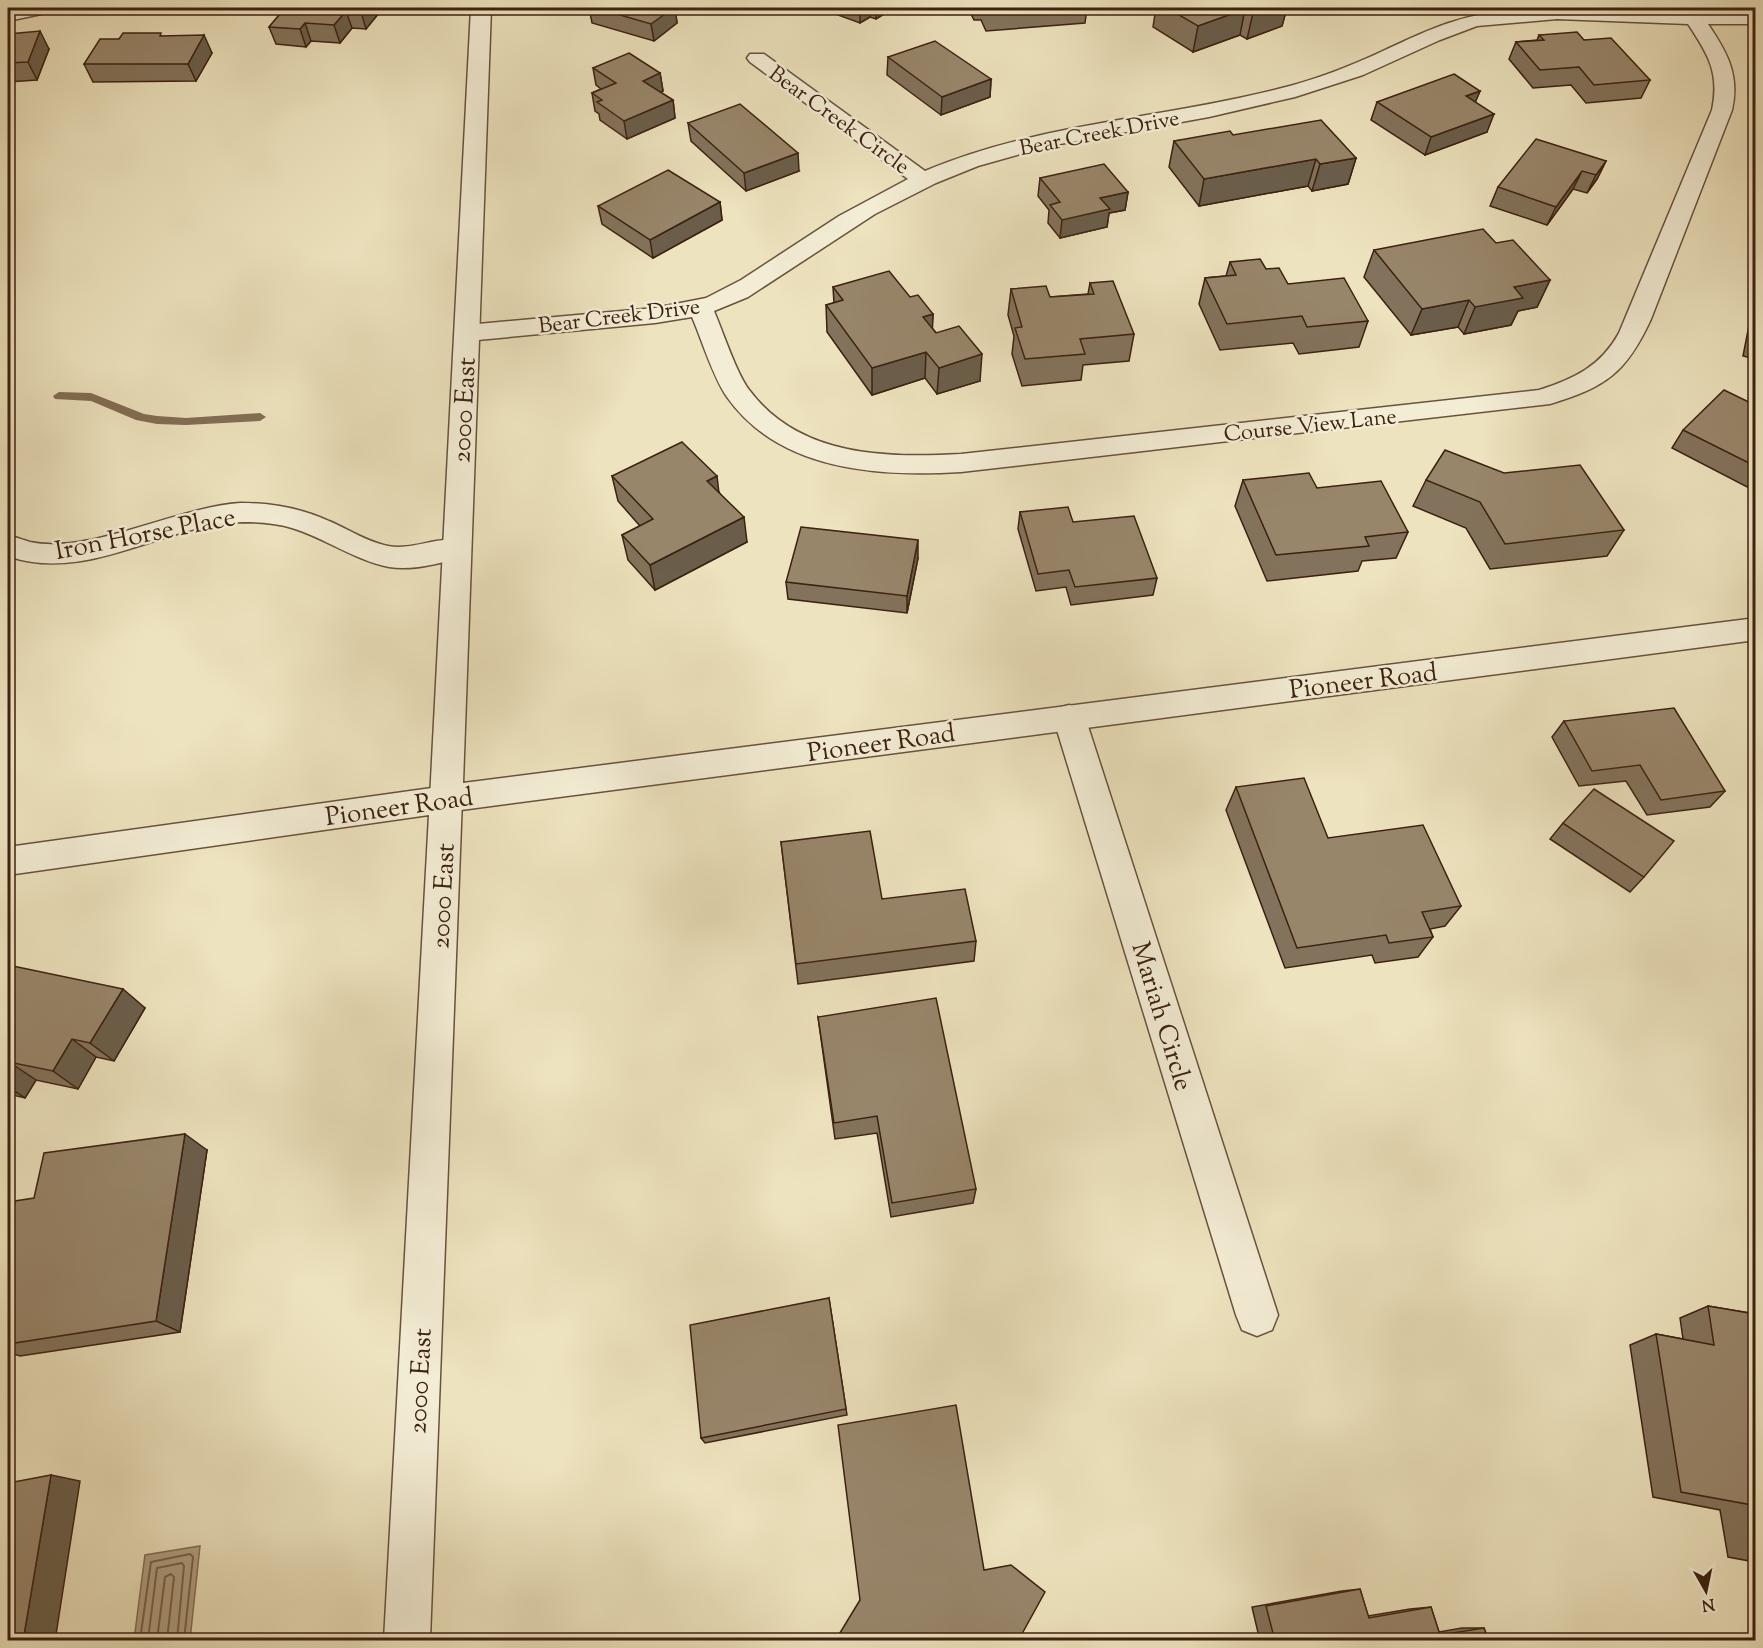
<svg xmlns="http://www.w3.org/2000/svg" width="1763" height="1648" viewBox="0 0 1763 1648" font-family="'Sorts Mill Goudy',serif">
  <rect width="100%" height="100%" fill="#ede3be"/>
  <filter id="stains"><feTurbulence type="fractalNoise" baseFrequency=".00333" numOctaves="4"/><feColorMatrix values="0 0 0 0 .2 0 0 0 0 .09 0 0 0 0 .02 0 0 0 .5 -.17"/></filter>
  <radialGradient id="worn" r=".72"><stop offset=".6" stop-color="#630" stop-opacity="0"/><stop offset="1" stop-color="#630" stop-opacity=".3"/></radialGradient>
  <polygon fill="#b1a183" stroke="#826e55" stroke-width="1.5" points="200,1546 190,1640 134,1640 145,1555"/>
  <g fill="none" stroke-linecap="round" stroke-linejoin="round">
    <g stroke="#76614a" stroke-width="2">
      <polyline points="140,1640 151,1562 190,1554 193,1557 184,1640"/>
      <polyline points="148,1640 157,1568 182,1563 184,1566 177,1640"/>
      <polyline points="157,1640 165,1577 171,1574 174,1577 167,1640"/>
    </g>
    <polygon fill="#826e55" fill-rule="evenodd" points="59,392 91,393 144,414 157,416 186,418 260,413 266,417 260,421 186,425 157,424 136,420 91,401 55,399 53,396"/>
    <defs>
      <g id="minor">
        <polygon points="17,8 54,8 51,12 8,21 8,9"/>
        <path d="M1582 8 1756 12V24H1708C1727 52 1740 75 1732 110L1651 319C1626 373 1606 387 1550 404L961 472C879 477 779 471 727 397 713 377 702 340 692 317L655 323 467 341 458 338 455 333 458 328 467 325 655 308 706 298 741 280 839 216 908 179 750 62 747 58 750 54H764L925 171C1038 123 1161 119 1278 89 1315 80 1351 66 1385 50 1407 40 1429 29 1452 22 1494 8 1538 8 1582 8ZM1557 19 1688 24C1708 54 1720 73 1712 110L1619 333C1601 366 1574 379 1539 390L961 454C886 458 800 457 750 391 737 375 723 332 714 311L748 297 875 214 936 183 978 166 1049 146 1209 117 1295 97 1363 75 1440 40 1477 26Z"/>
        <path d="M240 503C271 503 301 508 329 521 348 529 367 542 388 546 414 551 440 534 465 542L469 549 465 556C443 563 412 571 389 567 354 560 325 538 292 528 276 523 259 522 242 522 163 524 88 584 8 556V535C15 537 23 540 30 542 89 555 177 507 240 503Z"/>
        <polygon points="1069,705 1080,708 1085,717 1278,1315 1272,1330 1257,1336 1242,1330 1236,1315 1053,717 1058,708"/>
        <polygon points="446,786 458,789 462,799 430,1640 384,1640 429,815 8,875 8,847"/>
      </g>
      <polygon id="tertiary" points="471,8 491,8 463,783 1756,618 1756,640 446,812 434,809 430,799"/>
    </defs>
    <use href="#minor" stroke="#68523c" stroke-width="3"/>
    <use href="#tertiary" stroke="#68523c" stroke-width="3"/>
    <use href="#minor" fill="#f3edd5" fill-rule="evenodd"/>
    <use href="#tertiary" fill="#f3edd5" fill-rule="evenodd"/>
  </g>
  <g fill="#83735c" stroke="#3c2111" stroke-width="1.5">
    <polygon points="285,8 383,8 366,29 352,28 340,43 311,41 306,47 276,44 269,27"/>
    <polygon points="589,8 675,8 677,23 654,41 592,23"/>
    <polygon points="802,8 894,8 876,19 870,17 860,23 819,8 813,12"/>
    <polygon points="968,8 1087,8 1085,23 986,31 981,20 974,20"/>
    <polygon points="1156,8 1287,8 1282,26 1247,39 1240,35 1193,52 1153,27"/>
    <polygon points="8,34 49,49 37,80 8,82"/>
    <polygon points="1539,35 1584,40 1650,80 1641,98 1586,103 1571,85 1533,88 1509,59 1516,42 1537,40"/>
    <polygon points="162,36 212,53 196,81 93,82 84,64 119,39"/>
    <polygon points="888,57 991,79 990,97 941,115 887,75"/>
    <polygon points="593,68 660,73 663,91 660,92 673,100 675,118 627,139 600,120 599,114 595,111 592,93 601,89 596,85"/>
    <polygon points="1480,91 1475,102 1487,132 1425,155 1371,120 1377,102"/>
    <polygon points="688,123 799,171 746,191 691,141"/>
    <polygon points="1233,135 1356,158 1348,184 1312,191 1308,186 1199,206 1169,167 1174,141"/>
    <polygon points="1606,161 1597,179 1587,193 1573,189 1547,225 1490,206 1498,187"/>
    <polygon points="1040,178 1128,192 1125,210 1109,213 1107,227 1060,238 1048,223 1049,210 1038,196"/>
    <polygon points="720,202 722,220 653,258 602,224 598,206"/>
    <polygon points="1496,243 1550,280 1537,307 1518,311 1511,325 1464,334 1458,327 1411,335 1364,277 1374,250"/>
    <polygon points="1230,262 1266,269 1288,284 1368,321 1359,347 1299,354 1293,343 1220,350 1199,304 1205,278 1226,276"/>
    <polygon points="1090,283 1134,334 1129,361 1083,365 1081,380 1022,386 1012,354 1014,336 1008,315 1011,289 1050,297 1088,294"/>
    <polygon points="833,287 910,297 933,314 932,328 980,381 937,394 925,378 872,395 827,332 826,305 834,303"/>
    <polygon points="1755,297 1755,359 1743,356 1754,300"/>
    <polygon points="1755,405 1755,491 1672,448 1683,430"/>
    <polygon points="612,476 719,492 747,542 655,590 628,560 622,535 640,526 618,501"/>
    <polygon points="1243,480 1317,488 1408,532 1396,558 1362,561 1358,571 1267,581 1235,506"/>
    <polygon points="1426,480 1624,530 1607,556 1490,569 1466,528 1413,506"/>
    <polygon points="1020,512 1073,522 1157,578 1153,595 1071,605 1066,587 1036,591 1018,529"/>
    <polygon points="918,558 907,613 788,599 786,582"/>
    <polygon points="1564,721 1725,791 1710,807 1647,815 1626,781 1579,786 1552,737"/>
    <polygon points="1236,787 1328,838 1461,906 1445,926 1430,929 1433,937 1418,957 1375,963 1372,955 1285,968 1226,810"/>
    <polygon points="1563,823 1644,877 1630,892 1550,839"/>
    <polygon points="781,842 882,899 976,941 974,961 798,984"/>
    <polygon points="8,965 145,1008 114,1061 96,1057 78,1089 36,1080 25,1098 8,1094"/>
    <polygon points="818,1017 976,1189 973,1203 891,1217 877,1133 835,1139"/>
    <polygon points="207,1150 180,1332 20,1356 8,1352 8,1266 12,1247 8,1246 8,1234"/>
    <polygon points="829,1298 847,1415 705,1443 701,1438"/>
    <polygon points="1708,1306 1755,1314 1755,1562 1728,1557 1720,1510 1653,1497 1630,1345 1656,1334 1683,1339 1680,1318"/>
    <polygon points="1360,1589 1368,1616 1410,1609 1431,1607 1439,1632 1462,1628 1484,1628 1489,1641 1260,1641 1252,1607 1342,1591"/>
  </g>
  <g fill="#6a5e4b" stroke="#3c2111" stroke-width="1.5">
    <polygon points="364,8 383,8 366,29 361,12"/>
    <polygon points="658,8 675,8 677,23 654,41 651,24"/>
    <polygon points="813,8 819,8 813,12"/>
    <polygon points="860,8 870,8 870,17 860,23"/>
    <polygon points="876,8 894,8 876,19"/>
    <polygon points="1270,8 1287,8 1282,26 1247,39 1253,13"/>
    <polygon points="1245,9 1240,35 1193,52 1198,26"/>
    <polygon points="346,11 352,28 340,43 334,25"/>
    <polygon points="305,23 311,41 306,47 300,29"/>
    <polygon points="40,31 49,49 37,80 28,62"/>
    <polygon points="204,35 212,53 196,81 188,64"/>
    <polygon points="660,73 663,91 645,98 643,81"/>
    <polygon points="991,79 990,97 941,115 942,97"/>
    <polygon points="1480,91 1473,108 1466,96"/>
    <polygon points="673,100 675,118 627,139 624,121"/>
    <polygon points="1494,114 1487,132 1425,155 1431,137"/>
    <polygon points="798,153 799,171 746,191 744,173"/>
    <polygon points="1356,158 1348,184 1312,191 1320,164"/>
    <polygon points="1316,159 1308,186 1199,206 1204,179"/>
    <polygon points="1606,161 1597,179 1587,193 1596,175"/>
    <polygon points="1582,171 1573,189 1547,225 1556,207"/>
    <polygon points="1128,192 1125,210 1109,213 1107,227 1060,238 1062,220 1100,198"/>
    <polygon points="720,202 722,220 653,258 650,240"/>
    <polygon points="1550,280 1537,307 1518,311 1511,325 1464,334 1475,307 1514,287"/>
    <polygon points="1469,300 1458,327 1411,335 1422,309"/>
    <polygon points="933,314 932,340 923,317"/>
    <polygon points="926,352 925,378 872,395 872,368"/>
    <polygon points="982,354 980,381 937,394 939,368"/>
    <polygon points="717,476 720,502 707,481"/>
    <polygon points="744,517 747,542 655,590 650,565"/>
    <polygon points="918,540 918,558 907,613 907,596"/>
    <polygon points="123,989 145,1008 114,1061 90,1043"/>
    <polygon points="72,1039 96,1057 78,1089 53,1071"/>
    <polygon points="9,1062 36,1080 25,1098 8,1087 8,1065"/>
    <polygon points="185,1134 207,1150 180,1332 156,1321"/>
    <polygon points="51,1475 80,1481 55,1641 23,1641"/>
  </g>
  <g fill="#98866b" stroke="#3c2111" stroke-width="1.5">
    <polygon points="285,8 364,8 361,12 346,11 334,25 305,23 300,29 269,27"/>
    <polygon points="596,8 673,8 651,24"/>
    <polygon points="984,8 1059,8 987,13"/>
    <polygon points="1167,8 1270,8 1253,13 1245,9 1198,26"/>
    <polygon points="40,31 28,62 8,63 8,34"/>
    <polygon points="1577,32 1584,40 1611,38 1650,80 1594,85 1579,67 1540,70 1516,42 1544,40 1539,35"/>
    <polygon points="123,33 161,33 160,36 204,35 188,64 84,64 100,39 119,39"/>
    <polygon points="935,41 991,79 942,97 888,57"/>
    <polygon points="629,53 660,73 643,81 673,100 624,121 597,102 602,100 592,93 616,83 593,68"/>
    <polygon points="1454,74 1480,91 1466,96 1494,114 1431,137 1377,102"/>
    <polygon points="740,104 798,153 744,173 688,123"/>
    <polygon points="1321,120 1356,158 1320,164 1316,159 1204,179 1174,141 1230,131 1233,135"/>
    <polygon points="1536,139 1606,161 1596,175 1582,171 1556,207 1498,187"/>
    <polygon points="1104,164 1128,192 1100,198 1110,209 1062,220 1050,205 1060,202 1040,178"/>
    <polygon points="668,170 720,202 650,240 598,206"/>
    <polygon points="1483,229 1496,243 1513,240 1550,280 1514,287 1523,298 1475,307 1469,300 1422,309 1374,250"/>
    <polygon points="1260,259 1266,269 1279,268 1288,284 1344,278 1368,321 1307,327 1302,316 1227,324 1205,278 1236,275 1230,262"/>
    <polygon points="889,271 910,297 918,295 933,314 923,317 936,333 959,326 982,354 939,368 926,352 872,368 826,305 843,300 833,287"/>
    <polygon points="1113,281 1134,334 1080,339 1085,354 1025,359 1015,328 1022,327 1011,289 1046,286 1050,297 1094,294 1090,283"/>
    <polygon points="1724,390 1755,405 1755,466 1683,430"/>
    <polygon points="682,442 717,476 707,481 744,517 650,565 622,535 653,519 612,476"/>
    <polygon points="1445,450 1504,473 1580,465 1624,530 1505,544 1480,502 1426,480"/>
    <polygon points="1309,473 1317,488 1381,481 1408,532 1365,537 1369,546 1276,555 1243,480"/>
    <polygon points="1068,507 1073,522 1134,516 1157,578 1075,587 1069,570 1038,574 1020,512"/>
    <polygon points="801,527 918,540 907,596 786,582"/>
    <polygon points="1674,708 1725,791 1661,800 1640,765 1592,771 1564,721"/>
    <polygon points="1304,778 1328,838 1423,825 1461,906 1422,912 1433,937 1389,943 1386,935 1297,948 1236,787"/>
    <polygon points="1594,789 1674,841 1644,877 1563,823"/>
    <polygon points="870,831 882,899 965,889 976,941 796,964 781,842"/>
    <polygon points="8,965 123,989 90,1043 72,1039 53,1071 9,1062 8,1065"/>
    <polygon points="936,998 976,1189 892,1203 877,1116 834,1123 818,1017"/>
    <polygon points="185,1134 156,1321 8,1344 8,1266 13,1243 8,1244 8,1234 15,1201 34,1198 44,1153"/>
    <polygon points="829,1298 846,1409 701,1438 690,1325"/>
    <polygon points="1708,1306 1755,1314 1755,1526 1752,1505 1681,1492 1656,1334 1714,1345"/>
    <polygon points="956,1405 984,1570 1011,1565 1045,1592 1018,1641 835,1641 860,1600 838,1425"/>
    <polygon points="51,1475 23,1641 8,1641 8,1483"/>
    <polygon points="1360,1589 1369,1618 1431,1607 1440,1635 1484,1628 1489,1641 1275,1641 1266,1606"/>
  </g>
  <g text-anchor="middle" stroke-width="5" stroke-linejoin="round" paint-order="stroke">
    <g font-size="22" fill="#3c2111" stroke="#f3edd5">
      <text transform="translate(840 119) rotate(36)" y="8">Bear Creek Circle</text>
      <text transform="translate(1099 132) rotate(-11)" y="8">Bear Creek Drive</text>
      <text transform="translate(619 315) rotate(-7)" y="8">Bear Creek Drive</text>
      <text transform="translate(1310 424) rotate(-6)" y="8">Course View Lane</text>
    </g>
    <g font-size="26" fill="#3c2111" stroke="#f3edd5">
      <text transform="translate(463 410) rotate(-87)" y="9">2000 East</text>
      <text transform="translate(145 533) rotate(-11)" y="9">Iron Horse Place</text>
      <text transform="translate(1363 680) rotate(-7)" y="9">Pioneer Road</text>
      <text transform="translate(881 742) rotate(-8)" y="9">Pioneer Road</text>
      <text transform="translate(399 806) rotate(-8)" y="9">Pioneer Road</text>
      <text transform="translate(442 896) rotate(-87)" y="9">2000 East</text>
      <text transform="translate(1163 1016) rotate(73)" y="9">Mariah Circle</text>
      <text transform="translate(419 1381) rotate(-87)" y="9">2000 East</text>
    </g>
  </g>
  <rect width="1763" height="1648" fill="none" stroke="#ede3be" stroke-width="30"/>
  <rect x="9" y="9" width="1745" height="1630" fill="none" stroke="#3c2111" stroke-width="3"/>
  <rect x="15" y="15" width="1733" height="1618" fill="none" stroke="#3c2111" stroke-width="1.5"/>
  <g transform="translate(1706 1591) rotate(171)" stroke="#f3edd5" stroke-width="4.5" paint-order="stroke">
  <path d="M0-4.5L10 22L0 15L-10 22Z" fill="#3c2111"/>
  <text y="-9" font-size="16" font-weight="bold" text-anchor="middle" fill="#3c2111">N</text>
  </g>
  <rect width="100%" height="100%" filter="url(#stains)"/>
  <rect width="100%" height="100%" fill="url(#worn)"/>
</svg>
